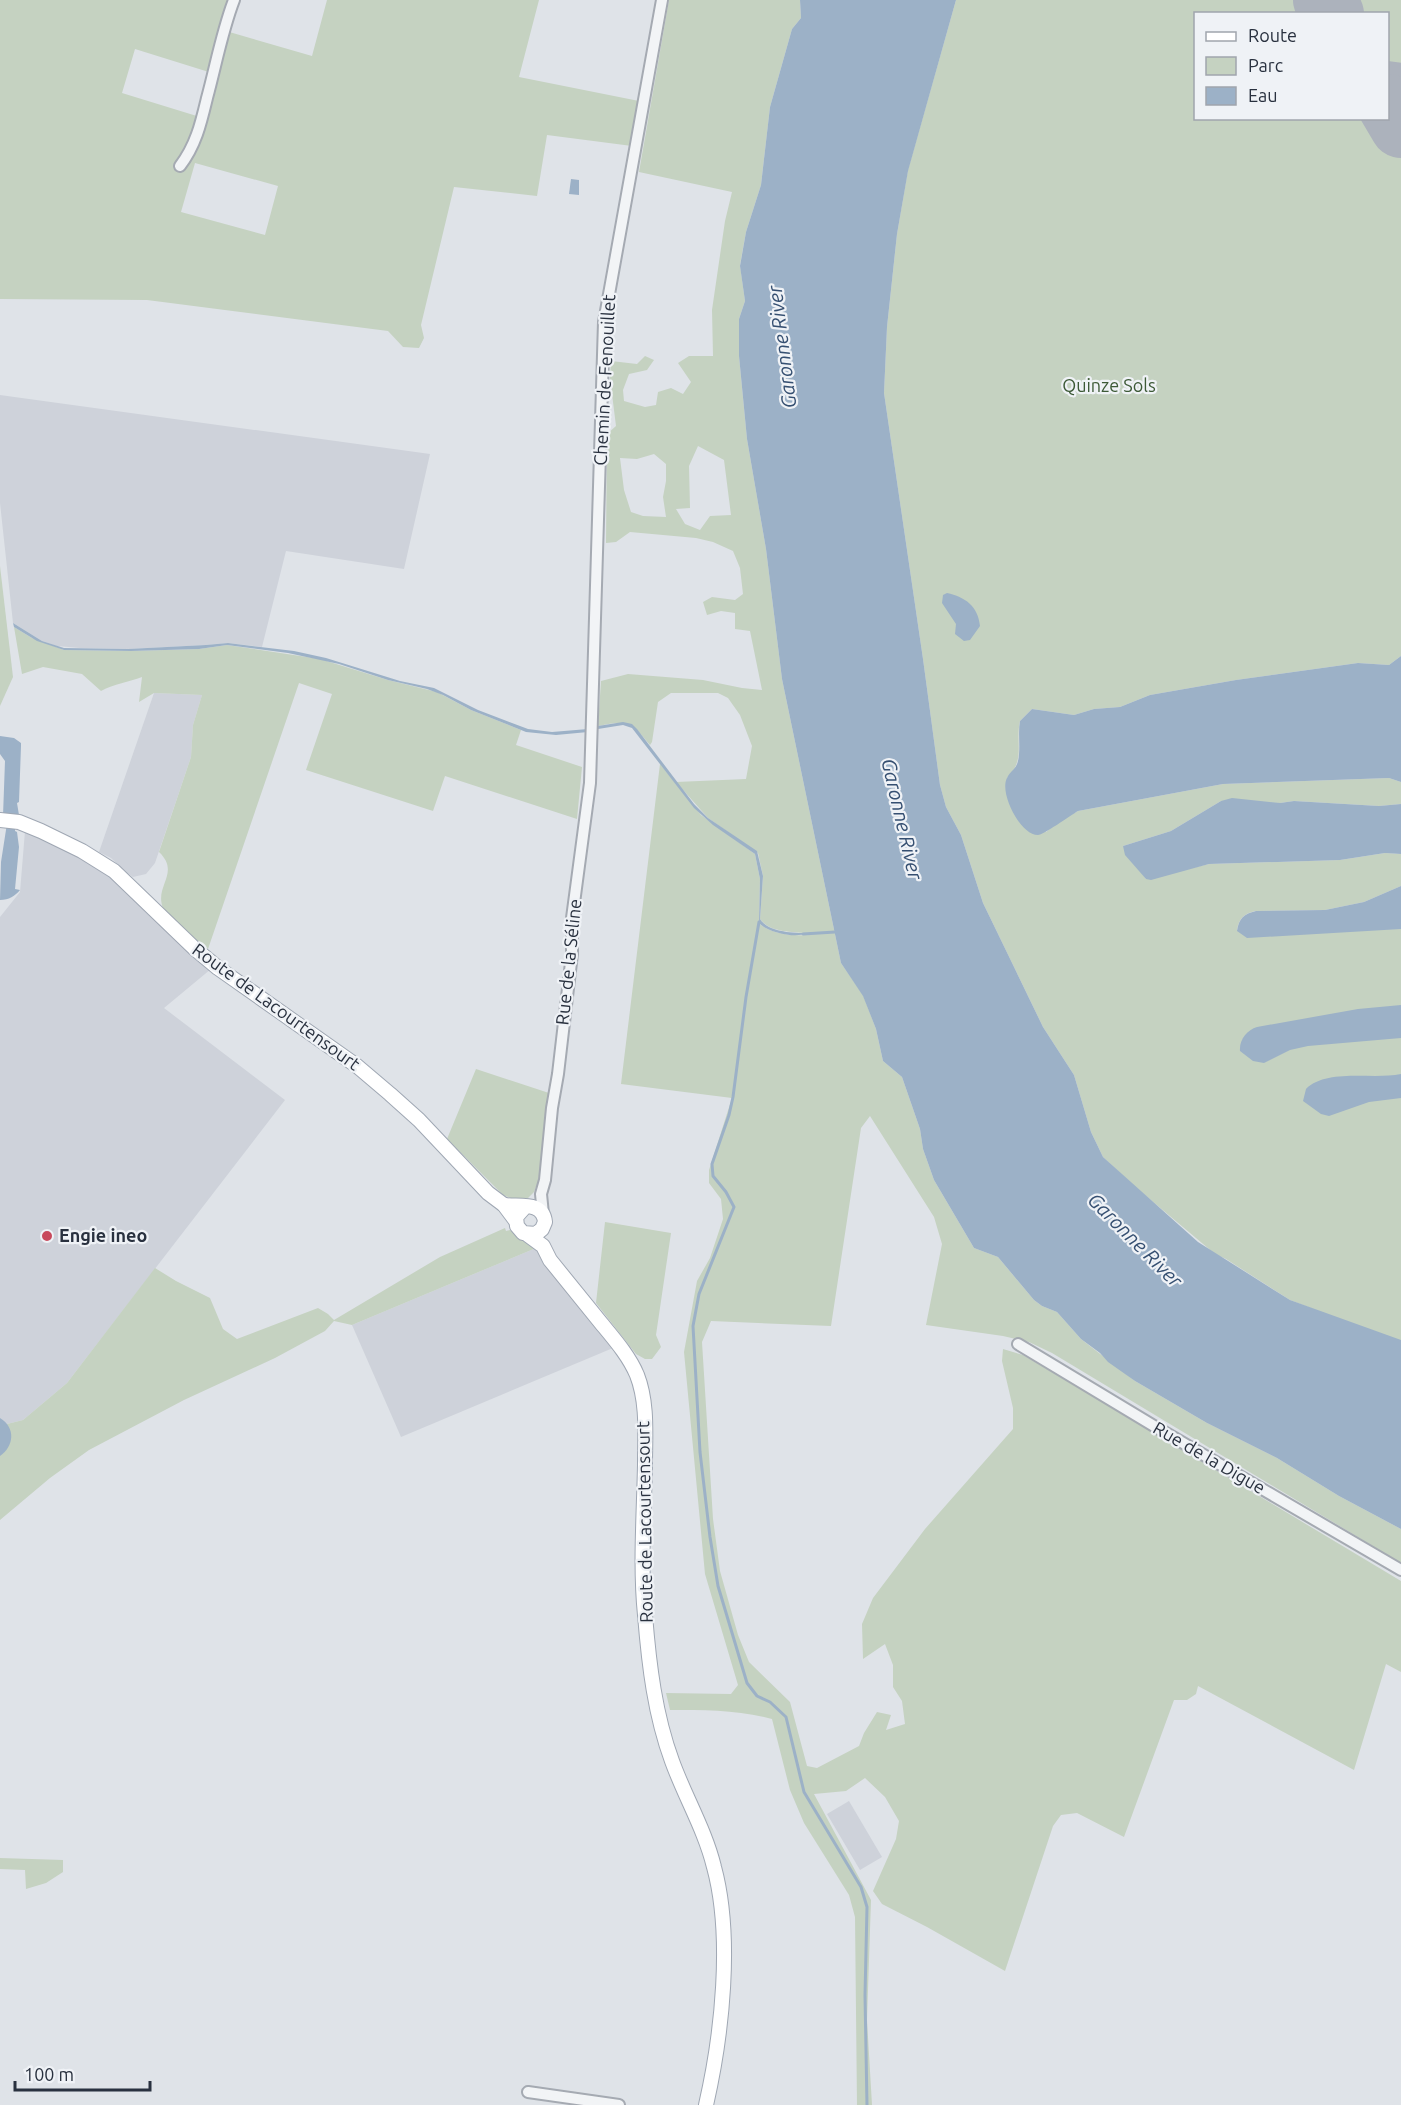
<svg xmlns="http://www.w3.org/2000/svg" width="1401" height="2105" viewBox="0 0 1401 2105" font-family="Ubuntu,sans-serif">
  <rect width="100%" height="100%" fill="#dfe3e8"/>
  <g fill="#ced2da">
    <polygon points="0,395 430,454 404,569 286,551 262,647 228,643 206,645 128,649 80,648 57,646 42,641 13,623 0,503"/>
    <polygon points="154,693 202,695 193,725 191,757 155,863 146,874 133,877 126,872 111,858 99,852"/>
    <polygon points="25,831 90,862 112,877 211,969 164,1008 285,1100 67,1383 23,1420 3,1425 0,1423 0,917 20,892"/>
    <polygon points="536,1248 613,1348 401,1437 352,1325"/>
    <polygon points="849,1801 882,1857 860,1870 827,1814"/>
  </g>
  <g fill="#c5d2c1" fill-rule="evenodd">
    <path d="M0 0H227L219 29 312 56 327 0H539L519 77 639 101 632 146 547 135 537 196 454 187 421 325 424 338 419 348 403 347 388 331 147 300 0 299ZM135 49 212 73 200 117 122 93ZM195 163 278 186 265 235 181 212Z"/>
    <path d="M669 0H800L801 18 792 29 770 107 761 185 746 232 740 265 745 301 739 319V356L747 439 766 549 782 679 841 963 863 995 876 1029 883 1061 902 1077 920 1129 923 1149 934 1180 974 1248 998 1257 1034 1300 1042 1306 1057 1312 1081 1339 1135 1381 1207 1423 1277 1458 1339 1496 1401 1529V1563L1052 1353 1029 1342 1003 1336 926 1325 942 1244 934 1217 870 1116 861 1128 831 1326 711 1321 702 1342 713 1519 720 1571 738 1635 749 1662 790 1702 807 1766 817 1768 859 1746 864 1733 877 1712 891 1715 886 1730 905 1724 902 1701 893 1687V1665L885 1644 863 1659 862 1624 873 1598 925 1529 1013 1429V1408L1002 1361 1003 1349 1023 1355 1057 1375 1401 1581V1672L1386 1664 1354 1770 1198 1686 1196 1694 1187 1700H1174L1124 1837 1077 1813 1061 1815 1053 1826 1005 1971 927 1927 882 1904 873 1891 896 1839 899 1821 885 1797 865 1778 846 1791 814 1794 871 1900 867 2020 872 2105H857L855 1917 849 1895 804 1823 790 1790 772 1719C740 1710 704 1710 670 1710L666 1693 731 1694 738 1685 705 1574 684 1352 697 1281 710 1258 723 1219 721 1199 709 1183V1170L732 1098 621 1084 660 764 701 815 755 854 760 879 759 923C768 933 791 936 804 935L806 933C792 932 769 932 760 919L763 876 758 853 708 818 676 782 746 779 752 746 740 715 728 698 718 693H671L658 702 652 742 650 745C631 721 627 720 598 726L601 681 628 674 703 680 742 688 762 690 750 631 735 629V613L721 611 707 615 703 602 712 597 735 600 743 594 740 568 733 551 713 542 696 538 630 532 616 542 606 543 607 434 616 426 610 378 611 361 637 364 645 356 654 360 647 370 629 374 623 390 624 401 645 407 656 405 658 392 671 388 683 394 691 382 678 363 689 356H713L712 310 725 221 732 192 639 172ZM698 446 724 460 731 515 710 516 700 530 685 524 676 509 690 508 689 466ZM654 454 666 464V481L663 497 666 517 643 516 631 512 624 490 620 458 637 459Z"/>
    <path d="M956 0H1401V656L1389 665 1358 663 1236 680 1150 695 1120 707 1094 709 1074 715 1032 709 1020 721C1015 744 1026 759 1007 778L1046 832 1058 822 1078 811 1223 784 1389 778 1401 782V804L1379 806 1294 801 1280 803 1221 801 1171 831 1123 846 1146 879 1209 864 1340 860 1385 853 1401 854V886L1364 902 1325 910 1255 911C1244 914 1239 918 1237 930L1401 929V1343L1290 1300 1226 1259 1215 1254 1133 1185 1103 1157 1091 1132 1074 1075 1043 1027 983 903 961 835 946 807 940 785 923 659 884 393 887 327 897 234 908 170ZM1196 14H1388V118H1196Z"/>
    <polygon points="0,566 13,677 0,706"/>
    <path d="M14 627 32 638 64 650 131 651 199 649 227 645 320 659 388 680 437 692 471 710 521 730 516 745 582 767 577 819 445 776 433 811 306 770 332 694 299 683 208 949C198 941 167 918 163 908 154 886 181 873 159 852L191 757 193 725 202 695 154 693 139 702 142 677C129 682 114 684 101 691L82 674 43 667 22 674Z"/>
    <polygon points="476,1069 549,1093 545,1114 539,1179 534,1192 528,1198 516,1200 503,1195 447,1139"/>
    <polygon points="605,1222 671,1233 656,1335 661,1347 652,1359 645,1359 636,1354 596,1303"/>
    <polygon points="505,1228 506,1231 510,1230 536,1248 352,1325 334,1321 325,1331 275,1358 184,1400 89,1450 50,1478 0,1520 0,1423 3,1425 23,1420 67,1383 155,1268 176,1281 210,1298 223,1329 237,1339 318,1308 328,1314 334,1320 440,1257"/>
    <polygon points="0,1858 63,1860 63,1872 46,1883 26,1889 25,1870 0,1869"/>
  </g>
  <g fill="#9cb1c7">
    <polygon points="800,0 956,0 908,171 897,234 887,327 884,393 923,659 940,785 946,807 961,835 983,903 1043,1027 1074,1075 1091,1132 1103,1157 1198,1242 1290,1300 1401,1340 1401,1529 1339,1496 1277,1458 1207,1423 1135,1381 1108,1362 1100,1353 1081,1339 1057,1312 1042,1306 1034,1300 998,1257 974,1248 934,1180 923,1149 920,1129 902,1077 883,1061 876,1029 863,996 841,963 782,679 766,549 747,439 739,356 739,319 745,301 740,266 746,232 761,185 770,107 792,29 801,18"/>
    <polygon points="571,179 579,180 579,195 569,194"/>
    <path d="M947 593C965 597 978 606 980 626L970 640 964 641 955 634 956 624 942 603 943 595Z"/>
    <polygon points="13,623 42,641 64,648 128,649 206,645 228,643 294,651 326,658 400,681 434,688 478,710 528,729 552,732 588,729 588,732 556,735 526,732 471,710 443,695 427,689 388,680 339,664 288,653 227,645 199,649 131,651 64,650 37,641 14,627"/>
    <path d="M1401 656V782L1389 778 1223 784 1078 811C1070 816 1043 835 1038 835 1020 835 999 793 1007 778 1012 768 1018 770 1019 754 1020 743 1018 732 1020 721L1032 709 1074 715 1094 709 1120 707 1150 695 1236 680 1358 663 1389 665Z"/>
    <path d="M623 722 632 724 637 729 694 804 708 818 757 851 763 876 760 919C768 932 793 933 807 933 796 939 767 932 759 923L760 879 755 854 713 825 694 808 632 728 623 725 598 729V726Z"/>
    <path d="M0 736 14 738 21 743V746L19 802 17 803 19 815 15 817V831L17 832 19 847 15 889 20 890C15 896 9 900 0 900L1 862 8 817 3 816 5 761 0 754Z"/>
    <polygon points="1232,798 1280,803 1294,801 1379,806 1401,804 1401,854 1385,853 1340,860 1209,864 1151,880 1146,879 1125,855 1123,846 1171,831 1221,801"/>
    <path d="M1401 886V929L1247 938 1237 931C1239 918 1244 914 1256 911L1325 910 1364 902Z"/>
    <path d="M1401 1005V1038L1308 1046 1290 1050 1264 1063 1253 1061 1240 1051C1239 1040 1247 1030 1257 1027L1358 1009Z"/>
    <path d="M1401 1074V1098L1369 1102 1329 1116 1321 1114 1303 1101 1306 1089C1327 1068 1373 1080 1401 1074Z"/>
    <path d="M0 1418C16 1428 14 1446 0 1456Z"/>
  </g>
  <g fill="none" stroke-linecap="round" stroke-linejoin="round">
    <g stroke="#9cb1c7" stroke-width="3">
      <polyline points="759,922 746,997 733,1097 729,1115 712,1164 713,1176 726,1192 734,1207 699,1294 693,1326 700,1452 710,1537 718,1586 747,1683 757,1696 770,1702 786,1717 804,1792 861,1887 867,1907 865,1995 867,2105"/>
      <polyline points="803,934 835,932"/>
    </g>
    <polyline stroke="#acb2bc" stroke-width="24" points="1388,73 1401,75"/>
    <g stroke="#acb2bc" stroke-width="62">
      <polyline points="1324,0 1333,14"/>
      <polyline points="1388,105 1401,127"/>
    </g>
    <defs>
      <g id="minor">
        <path d="M180 166C196 145 201 123 207 98 216 65 222 31 234 0"/>
        <polyline points="543,1214 541,1194 545,1180 552,1108 558,1074 572,954 572,918 590,783 604,322 662,0"/>
        <polyline points="1018,1344 1154,1426 1401,1570"/>
        <polyline points="528,2092 619,2105"/>
      </g>
      <g id="major">
        <polyline points="0,820 19,822 41,831 82,851 114,871 194,948 218,968 357,1066 390,1094 419,1120 488,1193 504,1205 516,1221"/>
        <path d="M504 1205C520 1207 543 1201 545 1222L542 1229 536 1234 523 1233 517 1226 516 1217 525 1207"/>
        <path d="M528 1235 543 1246 550 1260C567 1281 584 1302 601 1323 615 1340 629 1356 637 1375 648 1403 645 1436 645 1465 644 1515 640 1566 645 1615 649 1665 655 1715 672 1761 685 1797 705 1830 714 1867 733 1937 722 2035 706 2105"/>
      </g>
    </defs>
    <use href="#minor" stroke="#a5aab2" stroke-width="14"/>
    <use href="#major" stroke="#9fa7b3" stroke-width="16"/>
    <use href="#minor" stroke="#f2f4f6" stroke-width="10"/>
    <use href="#major" stroke="#fff" stroke-width="14"/>
  </g>
  <circle fill="#c8495c" stroke="#eff2f6" stroke-width="2" cx="47" cy="1236" r="6"/>
  <g text-anchor="middle" stroke-width="4.5" stroke-linejoin="round" paint-order="stroke">
    <g font-size="18" fill="#29313f" stroke="#eff2f6">
      <text transform="translate(605 380) rotate(-87)" y="6">Chemin de Fenouillet</text>
      <text transform="translate(569 962) rotate(-84)" y="6">Rue de la Séline</text>
      <text transform="translate(276 1007) rotate(36)" y="6">Route de Lacourtensourt</text>
      <text transform="translate(1209 1458) rotate(30)" y="6">Rue de la Digue</text>
      <text transform="translate(645 1522) rotate(-91)" y="6">Route de Lacourtensourt</text>
    </g>
    <g font-size="18" fill="#3d5a37" stroke="#eff2f6">
      <text x="1109" y="392">Quinze Sols</text>
    </g>
    <g font-size="18" font-weight="bold" fill="#29313f" stroke="#eff2f6" text-anchor="start">
      <text x="59" y="1242">Engie ineo</text>
    </g>
    <g font-size="20" font-style="italic" fill="#354f71" stroke="#eff2f6">
      <text transform="translate(782 347) rotate(-97)" y="7">Garonne River</text>
      <text transform="translate(902 819) rotate(77)" y="7">Garonne River</text>
      <text transform="translate(1135 1240) rotate(45)" y="7">Garonne River</text>
    </g>
  </g>
  <rect x="1194" y="12" width="195" height="108" fill="#eff2f6" stroke="#a0a5ad" stroke-width="1.5"/>
  <rect x="1206" y="32" width="30" height="9" fill="#ffffff" stroke="#a0a5ad" stroke-width="1.5"/>
  <text x="1248" y="42" font-size="18" fill="#29313f">Route</text>
  <rect x="1206" y="57" width="30" height="18" fill="#c5d2c1" stroke="#a0a5ad" stroke-width="1.5"/>
  <text x="1248" y="72" font-size="18" fill="#29313f">Parc</text>
  <rect x="1206" y="87" width="30" height="18" fill="#9cb1c7" stroke="#a0a5ad" stroke-width="1.5"/>
  <text x="1248" y="102" font-size="18" fill="#29313f">Eau</text>
  <path d="M15 2081v9h135v-9" fill="none" stroke="#29313f" stroke-width="3"/>
  <text x="24" y="2081" font-size="18" fill="#29313f" stroke="#eff2f6" stroke-width="4.5" paint-order="stroke">100 m</text>
</svg>
